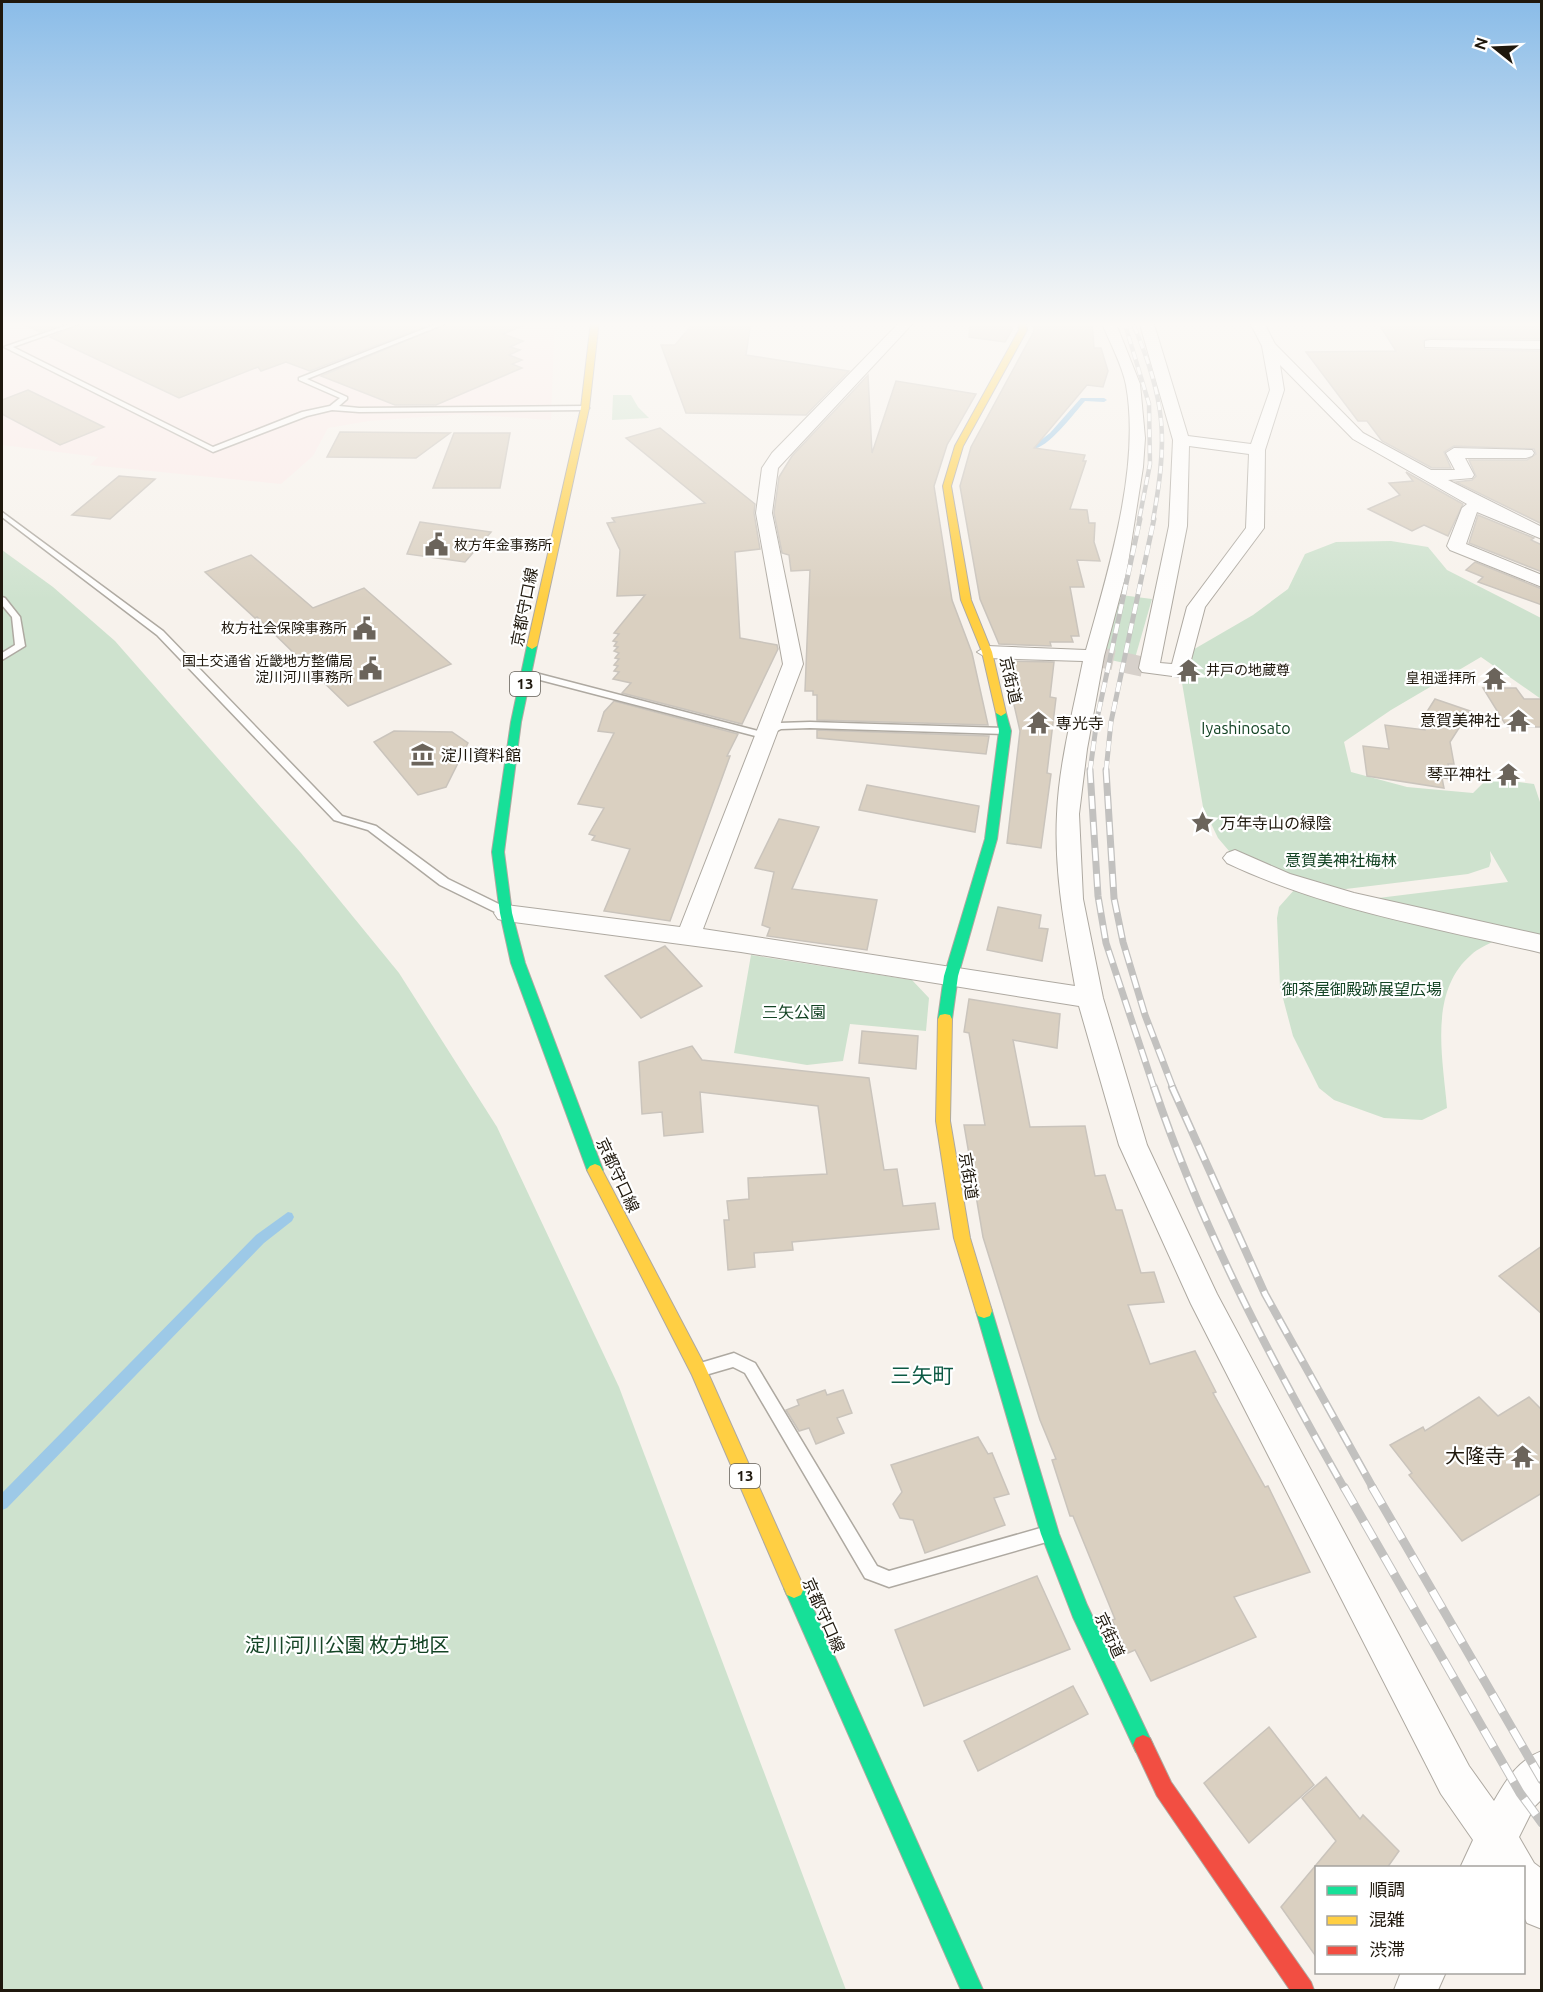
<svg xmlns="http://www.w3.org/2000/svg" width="1543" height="1992" viewBox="0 0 1543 1992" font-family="Ubuntu,'Noto Sans JP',sans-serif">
  <rect width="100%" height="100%" fill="#f7f2ec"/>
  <polygon fill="#fbeae8" points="2,321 558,321 554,338 551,420 462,414 369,421 328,428 313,456 281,484 90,465 98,457 2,445"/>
  <g fill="#cee2ce">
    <polygon points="613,395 631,395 638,407 649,418 612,420"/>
    <polygon points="1391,541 1428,547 1447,570 1541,618 1541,699 1481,657 1391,710 1344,742 1351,772 1407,787 1473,793 1488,778 1534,784 1541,805 1541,942 1354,901 1508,882 1490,851 1491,861 1489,867 1468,874 1346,889 1331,888 1321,882 1282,880 1235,858 1218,838 1203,807 1180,671 1184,655 1253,615 1288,589 1305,554 1336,542"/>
    <polygon points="2,550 53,587 115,641 301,853 399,973 497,1127 619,1387 846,1990 2,1990"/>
    <polygon points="1121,595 1152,599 1133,665 1102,658"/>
    <path d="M1295 889 1494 941C1487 945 1477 949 1471 955 1428 992 1443 1059 1447 1108L1422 1120 1384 1118 1334 1100 1319 1088 1293 1036 1280 987 1277 918 1279 907Z"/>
    <polygon points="751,955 912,980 929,998 926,1031 850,1024 843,1061 807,1065 734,1053"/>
  </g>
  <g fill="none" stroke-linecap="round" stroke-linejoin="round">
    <g fill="#9dc9e7" fill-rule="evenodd">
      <path d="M1081 398H1104L1107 400 1104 402 1085 401C1074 413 1048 449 1032 449V447L1050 433Z"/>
      <polygon points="288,1212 292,1213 294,1217 292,1221 264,1243 7,1508 2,1510 2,1493 256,1235"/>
    </g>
  </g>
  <g fill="#dad0c1" stroke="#cac4bc" stroke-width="1.5">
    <polygon points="16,321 73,321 40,332"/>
    <polygon points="89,321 439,321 310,371 286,362 261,371 258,367 179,398 50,337"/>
    <polygon points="454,321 534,321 503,334 523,341 510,347 520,350 509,355 522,360 512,364 522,368 436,405 395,405 321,376"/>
    <polygon points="695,321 751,321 746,355 849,371 806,415 686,413 661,345 675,345"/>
    <polygon points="970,321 1011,321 1012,330 1005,342 969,337"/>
    <polygon points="1033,321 1092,321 1094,348 1101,348 1108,371 1103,387 1087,385 1034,448 1085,455 1083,461 1086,461 1070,509 1087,510 1089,523 1095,523 1094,542 1100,561 1077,560 1084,587 1070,587 1079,636 1071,636 1073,642 1050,642 1051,646 999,644 980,599 960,486 971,447 1034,331"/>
    <polygon points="1377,321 1542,321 1542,339 1430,338 1423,341 1425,349 1542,351 1542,524 1456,482 1472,480 1476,476 1469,460 1527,460 1536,454 1534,449 1454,446 1444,452 1451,468 1432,468 1382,441 1367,421 1358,421 1306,352 1396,351"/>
    <polygon points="868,375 872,453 896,381 976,394 947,445 934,486 952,600 972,653 988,725 817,720 817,695 813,695 813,691 805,691 810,570 791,571 789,555 782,553 774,513 779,477 792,456"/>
    <polygon points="28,390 104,427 60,445 2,414 2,400"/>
    <polygon points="660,428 755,504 754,513 760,549 735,552 740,638 777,645 778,649 742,724 622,693 631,683 613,679 619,672 614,671 618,666 614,665 619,659 615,658 619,653 614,651 618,647 614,646 617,642 613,641 619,634 614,633 645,595 617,596 620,550 607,523 615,522 612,518 705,503 626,438"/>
    <polygon points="340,432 450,433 416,458 327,457"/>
    <polygon points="454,433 510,433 500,488 433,488"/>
    <polygon points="1406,472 1463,504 1448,536 1424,525 1412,531 1368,509 1400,495 1389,483 1413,481"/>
    <polygon points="119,476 155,479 110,519 72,515"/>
    <polygon points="1478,515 1534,538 1531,540 1542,545 1542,572 1469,543"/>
    <polygon points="420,522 491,532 465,562 407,554"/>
    <polygon points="251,555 313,608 364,588 451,664 348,706 257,617 255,618 205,572"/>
    <polygon points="1475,562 1542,589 1542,605 1478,582 1483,577 1466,570"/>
    <polygon points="1004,661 1054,662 1050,697 1056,698 1047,773 1051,774 1041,848 1007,843 1020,731"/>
    <polygon points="1483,688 1516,688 1524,699 1542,699 1542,727 1507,727"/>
    <polygon points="1435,699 1470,711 1450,742 1454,764 1448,764 1452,779 1442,778 1444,788 1367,776 1363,746 1389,749 1385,725 1425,730 1423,718"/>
    <polygon points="614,701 738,734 727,756 730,756 670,921 604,911 630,849 592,840 595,836 589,834 604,808 578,804 614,733 598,731 604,712"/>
    <polygon points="817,730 989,736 986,754 817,738"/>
    <polygon points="394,731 452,732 468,743 446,787 418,795 374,742"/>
    <polygon points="867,785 979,806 975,832 859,810"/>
    <polygon points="779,819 819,827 792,889 877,900 867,950 767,936 770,928 762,925 774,872 755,868"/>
    <polygon points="998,907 1041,915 1039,928 1048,929 1042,961 987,950"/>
    <polygon points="665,946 702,986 641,1018 605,976"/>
    <polygon points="969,999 1060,1014 1057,1048 1013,1040 1030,1127 1085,1126 1095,1176 1105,1175 1116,1210 1122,1210 1141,1273 1154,1272 1164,1302 1128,1305 1150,1364 1195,1351 1216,1392 1213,1393 1265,1487 1268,1486 1310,1572 1234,1597 1256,1637 1151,1681 1135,1650 1128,1653 1112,1620 1115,1619 1073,1516 1070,1516 1052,1460 1056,1459 1040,1420 983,1237 964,1125 985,1125 969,1033 964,1032"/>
    <polygon points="862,1031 918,1036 916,1069 859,1063"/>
    <polygon points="692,1046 702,1060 869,1078 884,1170 897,1169 903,1206 935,1203 939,1229 792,1242 793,1250 754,1253 755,1267 728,1270 724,1220 729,1220 727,1201 749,1199 748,1178 827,1174 818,1106 700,1092 703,1132 664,1136 662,1112 642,1114 639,1062"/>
    <polygon points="1542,1246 1542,1314 1499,1276"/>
    <polygon points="825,1390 827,1395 843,1390 852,1413 837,1418 844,1433 816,1444 809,1428 799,1431 786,1410 799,1405 797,1400"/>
    <polygon points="1479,1397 1498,1416 1529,1397 1542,1410 1542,1493 1462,1541 1409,1475 1412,1473 1390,1445 1423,1427 1425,1431"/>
    <polygon points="978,1437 988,1454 992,1453 1009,1494 994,1498 1005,1525 925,1553 913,1520 900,1518 893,1504 902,1492 891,1465"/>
    <polygon points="1037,1576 1070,1649 924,1706 895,1630"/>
    <polygon points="1073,1686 1088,1714 978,1771 964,1741"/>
    <polygon points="1269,1727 1314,1785 1249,1843 1204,1783"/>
    <polygon points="1326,1777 1360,1819 1363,1815 1399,1851 1387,1868 1317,1868 1317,1958 1281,1907 1336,1841 1302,1798"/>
  </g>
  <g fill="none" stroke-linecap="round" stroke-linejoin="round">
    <polyline stroke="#d7d1cb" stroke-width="20" stroke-dasharray="20 10" stroke-linecap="butt" points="1094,656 1149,668"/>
    <defs>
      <g id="lane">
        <polygon points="79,321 87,321 13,347 213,447 302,412 330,406 340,398 299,380 299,378 444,321 452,321 307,379 347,397 347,399 339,406 359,408 585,406 589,408 585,410 359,412 332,410 307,416 213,452 4,347"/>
        <polygon points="2,512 163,631 342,816 376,826 448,879 507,908 509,911 507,914 499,914 440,885 368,830 334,820 157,635 2,517"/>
        <polygon points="2,597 5,598 20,617 25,646 2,660 2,653 15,645 12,617 2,605"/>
        <polygon points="528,671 762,732 779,723 810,722 1005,728 1010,731 1005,734 810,728 781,729 763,738 525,676 525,672"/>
        <polygon points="734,1353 755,1363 877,1566 889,1571 1044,1527 1050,1529 1052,1535 1050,1541 889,1587 865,1578 745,1373 733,1367 702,1376 697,1374 694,1369 697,1364"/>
      </g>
      <g id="street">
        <path d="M901 321H915L778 468 772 513 803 664 703 929 1075 986C1065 929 1054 873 1057 814 1059 763 1073 712 1083 661L987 658 977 652 987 646 1086 650C1108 572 1141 466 1126 385 1122 364 1109 341 1101 321H1115L1140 384 1145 438 1143 467 1127 570 1104 656 1087 749 1079 814 1083 899 1103 998 1147 1145 1217 1294 1469 1766 1494 1801C1506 1780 1518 1760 1542 1751V1799L1534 1807 1519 1837 1534 1863 1542 1869V1929L1527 1923 1524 1917V1868H1460L1473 1840 1441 1794 1191 1304 1119 1145 1079 1006 741 952 506 921 498 919 494 913 498 907 506 905 680 927 783 664 756 513 762 468 772 453Z"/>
        <path d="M1139 321H1153L1188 436 1251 444 1270 390 1262 346 1249 321H1263L1275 344 1363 433 1431 470H1455L1446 453 1454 448 1532 450 1534 453 1532 456 1526 458H1465L1474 475 1472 478 1448 480 1542 527V539L1477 512 1466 544 1542 575V587L1450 550 1447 546 1462 508 1467 504 1353 439 1280 365 1284 390 1265 450 1264 528 1205 607 1187 675 1180 677 1142 672 1139 668 1169 526 1173 440ZM1189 446 1249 454 1246 528 1187 607 1172 664 1160 663 1187 526Z"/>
        <polygon points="1430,340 1542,341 1542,349 1425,347 1425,341"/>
        <path d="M1235 850 1290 874 1354 893 1542 935V953C1436 928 1326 910 1227 863L1223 858 1227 853Z"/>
        <polygon points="1401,1972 1446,1972 1438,1990 1394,1990"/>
      </g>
      <g id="fast">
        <polygon points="532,643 537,646 521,722 504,852 512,913 525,963 603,1170 600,1174 595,1176 590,1174 587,1170 511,963 500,913 492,852 511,722 527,646"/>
        <polygon points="1001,710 1006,713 1011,731 997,839 958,976 952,1019 950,1023 940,1023 938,1019 944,976 985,839 999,731 996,713"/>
        <polygon points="984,1304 990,1306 992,1311 1059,1534 1087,1605 1153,1745 1150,1752 1143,1755 1136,1752 1073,1617 1041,1534 976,1311 978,1306"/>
        <polygon points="794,1578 801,1581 983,1990 961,1990 784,1588 787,1581"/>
      </g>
      <g id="slow">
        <polygon points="591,321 599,321 589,408 537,646 532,649 527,646 581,408"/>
        <polygon points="1018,321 1025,321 1027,330 963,446 951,486 971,600 992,652 1006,713 1001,716 996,713 982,652 961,600 943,486 955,446 1019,330"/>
        <polygon points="945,1014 950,1015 952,1019 950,1121 970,1238 992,1311 990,1316 984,1318 978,1316 976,1311 954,1238 936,1121 938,1019 940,1015"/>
        <polygon points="595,1164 600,1166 704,1364 801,1581 804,1588 801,1595 794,1598 787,1595 692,1375 587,1170 590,1166"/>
      </g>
      <polygon id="jam" points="1143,1735 1150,1738 1171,1782 1311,1982 1314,1990 1290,1990 1157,1796 1133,1745 1136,1738"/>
    </defs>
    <use href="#lane" stroke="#aea9a1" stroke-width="3"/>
    <use href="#street" stroke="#aea9a1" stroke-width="2"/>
    <use href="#fast" stroke="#aea9a1" stroke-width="2"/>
    <use href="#slow" stroke="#aea9a1" stroke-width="2"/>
    <use href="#jam" stroke="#aea9a1" stroke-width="2"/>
    <use href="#lane" fill="#fefdfc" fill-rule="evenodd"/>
    <use href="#street" fill="#fefdfc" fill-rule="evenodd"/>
    <use href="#fast" fill="#16e098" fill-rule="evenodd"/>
    <use href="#slow" fill="#ffcf43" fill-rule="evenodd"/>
    <use href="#jam" fill="#f24e42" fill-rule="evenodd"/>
    <defs>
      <g id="rail-far4">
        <polyline points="1124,321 1149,404 1150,464 1139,520"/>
        <path d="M1134 326C1166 402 1168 440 1153 520"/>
      </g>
      <g id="rail-far3">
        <polyline points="1090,771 1097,719 1140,519"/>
        <polyline points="1106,771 1111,722 1154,519"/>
      </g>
      <g id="rail-far2">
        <polyline points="1090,770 1098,896 1106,943 1154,1088"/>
        <polyline points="1106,770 1114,898 1123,942 1145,1015 1173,1088"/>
      </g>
      <g id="rail-far1">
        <path d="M1154 1087C1201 1227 1271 1360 1344 1488"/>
        <polyline points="1172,1087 1265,1294 1373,1488"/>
      </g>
      <g id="rail">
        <polyline points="1344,1487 1520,1793 1542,1823"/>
        <polyline points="1372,1487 1542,1780"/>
      </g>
    </defs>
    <use href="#rail-far4" stroke="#c2c1bf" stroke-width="4.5"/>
    <use href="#rail-far3" stroke="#c2c1bf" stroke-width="5"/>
    <use href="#rail-far2" stroke="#c2c1bf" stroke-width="7"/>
    <use href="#rail-far1" stroke="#c2c1bf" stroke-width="8"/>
    <use href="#rail" stroke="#c2c1bf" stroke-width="9"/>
    <use href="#rail-far4" stroke="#fff" stroke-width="3" stroke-dasharray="8" stroke-linecap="butt"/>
    <use href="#rail-far3" stroke="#fff" stroke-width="4" stroke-dasharray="10" stroke-linecap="butt"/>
    <use href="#rail-far2" stroke="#fff" stroke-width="4.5" stroke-dasharray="13" stroke-linecap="butt"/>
    <use href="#rail-far1" stroke="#fff" stroke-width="5" stroke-dasharray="16" stroke-linecap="butt"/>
    <use href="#rail" stroke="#fff" stroke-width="7" stroke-dasharray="20" stroke-linecap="butt"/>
  </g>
  <linearGradient id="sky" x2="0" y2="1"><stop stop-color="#8abce8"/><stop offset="0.54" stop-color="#fbf9f6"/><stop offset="1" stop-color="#fbf9f6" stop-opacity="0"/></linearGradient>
  <rect width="1543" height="600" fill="url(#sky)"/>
  <defs>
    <symbol id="civic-bare" viewBox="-9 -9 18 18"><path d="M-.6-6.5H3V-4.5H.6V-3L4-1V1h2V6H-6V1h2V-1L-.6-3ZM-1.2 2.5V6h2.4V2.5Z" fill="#6b645b" stroke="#fff" stroke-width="2.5" paint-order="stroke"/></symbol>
    <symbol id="temple-bare" viewBox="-9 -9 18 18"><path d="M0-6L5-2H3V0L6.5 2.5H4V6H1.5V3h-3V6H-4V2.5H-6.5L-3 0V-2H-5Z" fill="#6b645b" stroke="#fff" stroke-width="2.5" paint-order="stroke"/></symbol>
    <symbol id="museum-bare" viewBox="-9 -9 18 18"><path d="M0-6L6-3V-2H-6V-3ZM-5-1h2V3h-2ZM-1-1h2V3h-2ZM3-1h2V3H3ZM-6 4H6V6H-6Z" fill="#6b645b" stroke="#fff" stroke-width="2.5" paint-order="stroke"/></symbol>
    <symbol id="sight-bare" viewBox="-9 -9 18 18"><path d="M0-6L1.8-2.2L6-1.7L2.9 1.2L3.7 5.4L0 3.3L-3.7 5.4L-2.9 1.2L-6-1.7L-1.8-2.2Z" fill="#6b645b" stroke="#fff" stroke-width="2.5" paint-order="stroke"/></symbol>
  </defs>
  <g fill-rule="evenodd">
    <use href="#civic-bare" x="420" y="528" width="33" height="33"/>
    <use href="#civic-bare" x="348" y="612" width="33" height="33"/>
    <use href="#civic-bare" x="354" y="652" width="33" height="33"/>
    <use href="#temple-bare" x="1172" y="654" width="33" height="33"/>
    <use href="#temple-bare" x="1478" y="662" width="33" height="33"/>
    <use href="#temple-bare" x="1502" y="704" width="33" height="33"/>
    <use href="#temple-bare" x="1022" y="706" width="33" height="33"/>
    <use href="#museum-bare" x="406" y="738" width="33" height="33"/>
    <use href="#temple-bare" x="1492" y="758" width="33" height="33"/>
    <use href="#sight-bare" x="1186" y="806" width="33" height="33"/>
    <use href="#temple-bare" x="1506" y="1440" width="33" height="33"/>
  </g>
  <g text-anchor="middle" stroke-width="4.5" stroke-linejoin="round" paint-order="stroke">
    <g font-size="14" fill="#1f180d" stroke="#fff" text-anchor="end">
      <text x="454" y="550" text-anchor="start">枚方年金事務所</text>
      <text x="347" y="633">枚方社会保険事務所</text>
      <text x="353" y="666">国土交通省 近畿地方整備局<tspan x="353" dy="16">淀川河川事務所</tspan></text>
      <text x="1206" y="675" text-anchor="start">井戸の地蔵尊</text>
      <text x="1476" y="683">皇祖遥拝所</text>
    </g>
    <g fill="#fff" stroke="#625d56" stroke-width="1.5">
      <rect x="510" y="672" width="30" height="24" rx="4.5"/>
      <rect x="730" y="1464" width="30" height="24" rx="4.5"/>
    </g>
    <g font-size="15" font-weight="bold" fill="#1f180d">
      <text x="525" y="689">13</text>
      <text x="745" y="1481">13</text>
    </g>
    <g font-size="16" fill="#1f180d" stroke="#fff">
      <text transform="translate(524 607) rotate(-79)" y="6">京都守口線</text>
      <text transform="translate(1011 680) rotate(77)" y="6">京街道</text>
      <text transform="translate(618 1175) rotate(65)" y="6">京都守口線</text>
      <text transform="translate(969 1176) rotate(81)" y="6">京街道</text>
      <text transform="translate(824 1615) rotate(66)" y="6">京都守口線</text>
      <text transform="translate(1110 1635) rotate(65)" y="6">京街道</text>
    </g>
    <g font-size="16" fill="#1f180d" stroke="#fff" text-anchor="start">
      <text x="1500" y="726" text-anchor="end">意賀美神社</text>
      <text x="1056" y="729">専光寺</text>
      <text x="441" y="761">淀川資料館</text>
      <text x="1491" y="780" text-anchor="end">琴平神社</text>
      <text x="1220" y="829">万年寺山の緑陰</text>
    </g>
    <g font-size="16" fill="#144425" stroke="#fff">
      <text x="1246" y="734">Iyashinosato</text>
      <text x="1341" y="866">意賀美神社梅林</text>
      <text x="1362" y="995">御茶屋御殿跡展望広場</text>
      <text x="794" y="1018">三矢公園</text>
    </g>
    <g font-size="20" fill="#1f180d" stroke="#fff" text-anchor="end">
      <text x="1505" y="1463">大隆寺</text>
    </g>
    <g font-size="20" fill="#144425" stroke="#fff">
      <text x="347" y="1652">淀川河川公園 枚方地区</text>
    </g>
    <g font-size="21" fill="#0c5943" stroke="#fff">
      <text x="922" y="1383">三矢町</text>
    </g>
  </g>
  <rect width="1543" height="1992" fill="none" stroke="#1f180d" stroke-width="6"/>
  <rect x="1315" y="1866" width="210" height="108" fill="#ffffff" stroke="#a5a39e" stroke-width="1.5"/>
  <rect x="1327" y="1886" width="30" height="9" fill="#16e098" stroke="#a5a39e" stroke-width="1.5"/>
  <text x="1369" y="1896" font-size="18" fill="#1f180d">順調</text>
  <rect x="1327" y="1916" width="30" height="9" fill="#ffcf43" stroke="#a5a39e" stroke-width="1.5"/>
  <text x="1369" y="1926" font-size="18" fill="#1f180d">混雑</text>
  <rect x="1327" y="1946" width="30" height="9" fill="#f24e42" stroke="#a5a39e" stroke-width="1.5"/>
  <text x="1369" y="1956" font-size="18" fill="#1f180d">渋滞</text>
  <g transform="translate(1495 48) rotate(288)" stroke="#ffffff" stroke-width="4.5" paint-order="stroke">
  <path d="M0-4.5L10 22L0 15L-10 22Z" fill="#1f180d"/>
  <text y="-9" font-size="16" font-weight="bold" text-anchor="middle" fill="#1f180d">N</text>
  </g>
</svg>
